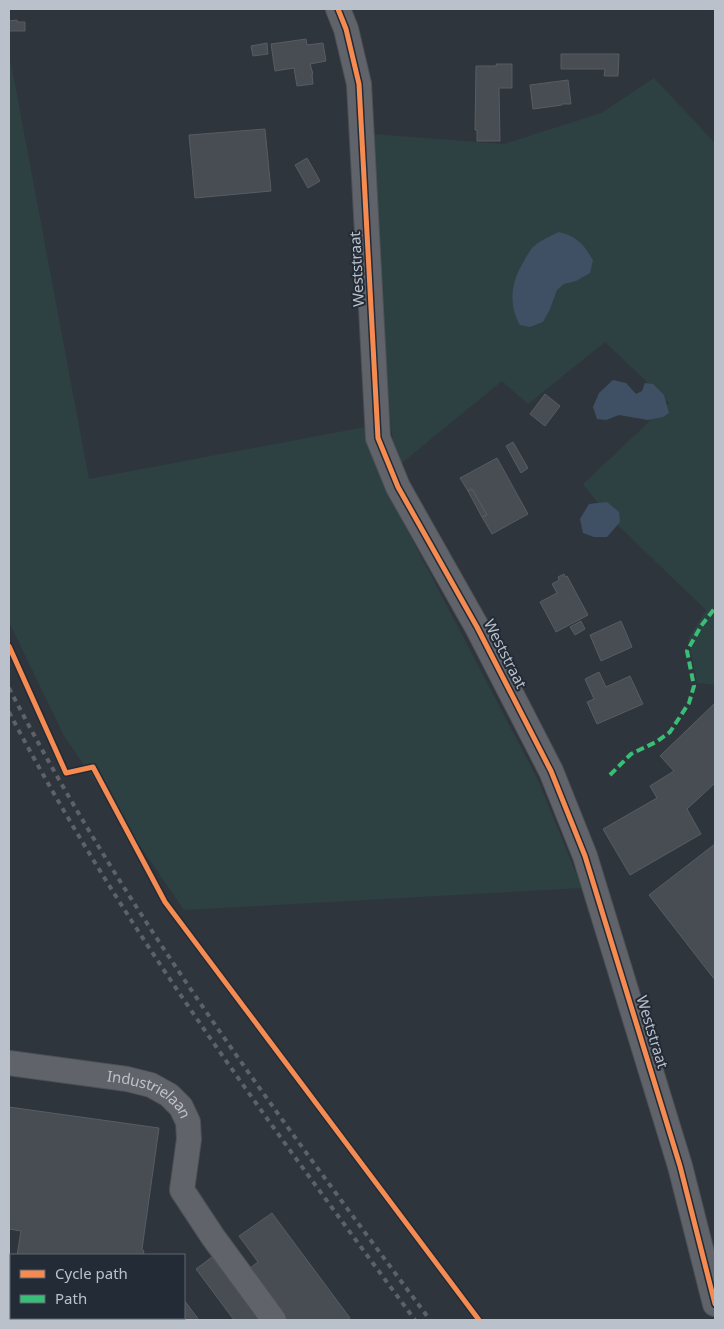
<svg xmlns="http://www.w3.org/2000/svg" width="724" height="1329" viewBox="0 0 724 1329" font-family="'Noto Sans',sans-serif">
  <rect width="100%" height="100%" fill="#2f353c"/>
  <g fill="#2d4042">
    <polygon points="9,63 11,63 89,479 365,427 384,486 538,780 582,888 184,910 64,736 9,622"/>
    <polygon points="654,78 715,143 715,685 697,683 688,639 706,610 606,514 583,484 669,403 605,342 528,404 502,381 397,467 388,405 372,134 504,144 601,113"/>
  </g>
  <g fill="#3f5064">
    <path d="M559 232C578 237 583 244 593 260L590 273 576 281 564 284 557 290 550 309 543 322 530 327 520 325C508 304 511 282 524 261 526 257 529 252 532 248 539 241 550 236 559 232Z"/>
    <polygon points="613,380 626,383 636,394 642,391 645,383 653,384 664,395 669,413 663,417 648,420 619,415 606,420 597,419 593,407 599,393"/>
    <polygon points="607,502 619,512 620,522 607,537 594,537 583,533 580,519 589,504"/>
  </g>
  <g fill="#484d53" stroke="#585c63">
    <polygon points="17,20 17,22 25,22 25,31 9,31 9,21"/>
    <polygon points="306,39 307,45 323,43 326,61 310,64 313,74 312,74 313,84 297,86 294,68 275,71 271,44"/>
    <polygon points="267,43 268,54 253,56 251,46"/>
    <polygon points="561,54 619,54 618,76 604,76 605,69 561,69"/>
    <polygon points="496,64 512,64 512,88 499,88 500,141 477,141 477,130 475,130 476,66 497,66"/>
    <polygon points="568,80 571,104 562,104 562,105 533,109 530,85"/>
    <polygon points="265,129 271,191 195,198 189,135"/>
    <polygon points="307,158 320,181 308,188 295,165"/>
    <polygon points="545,394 560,406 545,426 530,414"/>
    <polygon points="513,442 528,468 521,473 506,446"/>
    <polygon points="497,458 528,514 492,534 482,517 487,515 472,489 468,491 460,478"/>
    <polygon points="472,489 487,515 482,517 468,491"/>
    <polygon points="564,574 565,577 567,576 588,615 556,632 540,602 557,593 552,584 559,580 558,577"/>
    <polygon points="581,621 585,629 575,635 570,627"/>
    <polygon points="621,621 632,647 601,661 590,635"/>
    <polygon points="599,672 606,687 630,676 643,704 597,724 587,702 594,699 585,679"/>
    <polygon points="715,703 715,783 687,809 701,834 630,875 603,829 657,798 650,786 674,771 660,756"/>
    <polygon points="715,844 715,980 649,895"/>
    <polygon points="9,1107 159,1128 142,1249 144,1251 143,1255 17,1255 21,1231 9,1229"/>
    <polygon points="272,1213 350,1318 347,1320 284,1320 250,1268 258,1262 239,1236"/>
    <polygon points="212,1257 259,1320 234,1320 196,1269"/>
    <polygon points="11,1300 11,1318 184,1318 184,1300 199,1320 9,1320"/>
  </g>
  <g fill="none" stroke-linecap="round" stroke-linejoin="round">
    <defs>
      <g id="minor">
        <polyline points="338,9 346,29 359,84 378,438 398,487 477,627 551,771 585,856 680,1166 715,1304"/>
        <path id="s1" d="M9 1063 127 1079 151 1085 169 1095 181 1107 188 1122 189 1139 182 1190 213 1237 274 1320"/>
      </g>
    </defs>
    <use href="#minor" stroke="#4d5156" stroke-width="26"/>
    <use href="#minor" stroke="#60636a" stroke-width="24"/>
    <g stroke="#5e6268" stroke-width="4" stroke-dasharray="5 5" stroke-linecap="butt">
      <path d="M9 688C126 914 279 1117 430 1320"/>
      <path d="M9 712C123 929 270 1124 415 1320"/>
    </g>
    <polyline stroke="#3abd76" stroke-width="4" stroke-dasharray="8 4" stroke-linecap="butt" points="610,775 631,754 656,742 670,732 689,703 694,686 687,651 701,626 715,608"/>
    <defs>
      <g id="cycleway">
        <polyline points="338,9 346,29 359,84 378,438 398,487 477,627 551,771 585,856 680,1166 715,1304"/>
        <polyline points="9,646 66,773 93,767 165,902 479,1320"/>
      </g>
    </defs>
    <use href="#cycleway" stroke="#222b36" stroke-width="8"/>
    <use href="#cycleway" stroke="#f68b52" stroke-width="5"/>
  </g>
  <g text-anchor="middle" stroke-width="4" stroke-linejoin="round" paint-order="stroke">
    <g font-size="15" fill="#bbc1cb" stroke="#222b36">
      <text transform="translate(357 269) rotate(-93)" y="5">Weststraat</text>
      <text transform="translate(505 654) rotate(63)" y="5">Weststraat</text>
      <text transform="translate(652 1032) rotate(73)" y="5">Weststraat</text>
      <text dy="5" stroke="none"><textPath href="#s1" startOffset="146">Industrielaan</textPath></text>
    </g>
  </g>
  <rect width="724" height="1329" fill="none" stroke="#bbc1cb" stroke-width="20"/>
  <rect x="10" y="1254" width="175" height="65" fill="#222b36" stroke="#5f6772"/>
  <rect x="20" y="1270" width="25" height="8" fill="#f68b52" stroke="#5f6772"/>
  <text x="55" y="1279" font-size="15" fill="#bbc1cb">Cycle path</text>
  <rect x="20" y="1295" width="25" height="8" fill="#3abd76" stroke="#5f6772"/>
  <text x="55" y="1304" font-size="15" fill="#bbc1cb">Path</text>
</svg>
